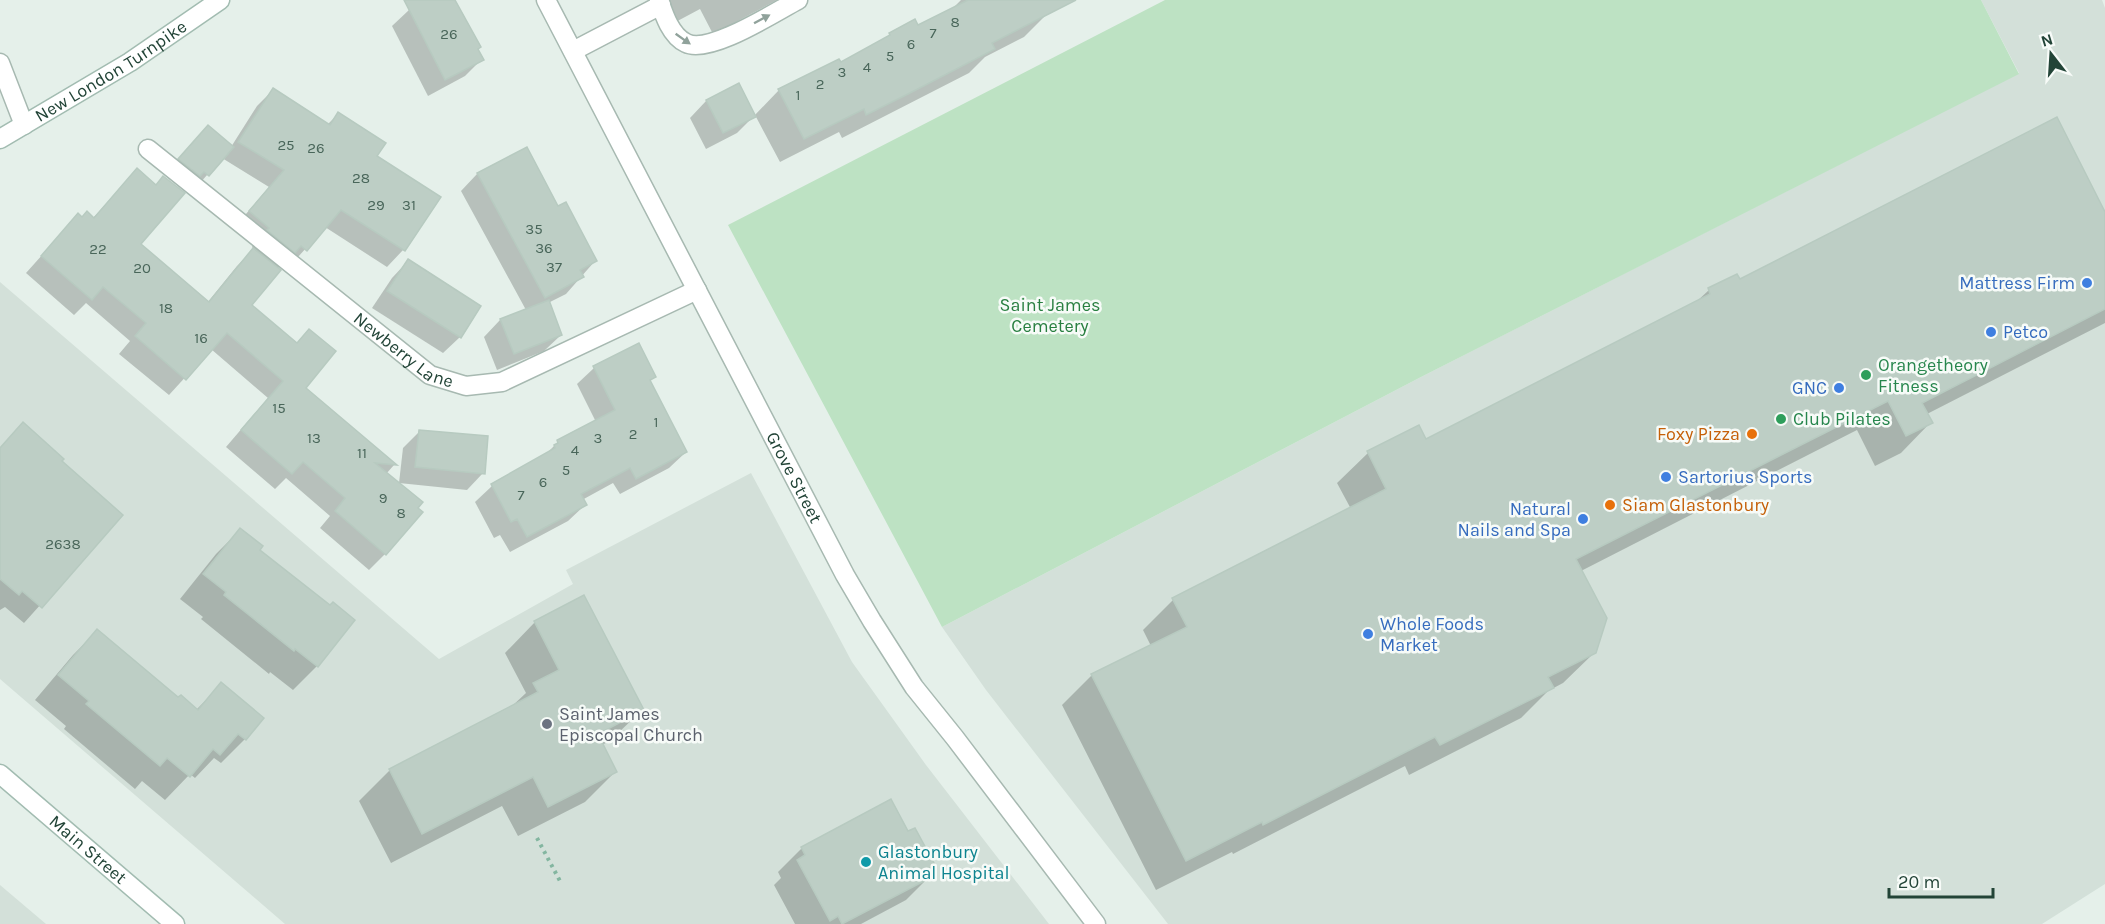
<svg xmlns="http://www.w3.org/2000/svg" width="2105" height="924" viewBox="0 0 2105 924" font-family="Karla,sans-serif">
  <rect width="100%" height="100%" fill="#e5f0ea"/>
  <g fill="#d3e0d9">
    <polygon points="1981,0 2102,0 2105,8 2105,884 2042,924 1168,924 986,690 942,627 1421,377 2019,73"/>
    <polygon points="0,282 439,659 573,584 566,570 751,473 852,662 926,765 1049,924 285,924 0,679"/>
    <polygon points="0,885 46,924 0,924"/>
  </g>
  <polygon fill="#bde2c3" points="1165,0 1981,0 2019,74 1421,377 942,627 728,225"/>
  <g fill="#0003">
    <polygon points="427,0 453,0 482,59 465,76 428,96 392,26 409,10"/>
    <polygon points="657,0 777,0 713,34 700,9 670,25"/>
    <polygon points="961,0 1042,0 1048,13 1024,37 985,57 969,73 842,138 839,132 780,162 755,115 737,133 706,149 690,118 706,101 738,85 754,116 779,90 840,64 883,41 890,34 918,27 950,11"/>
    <polygon points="273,90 327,125 338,114 375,156 439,198 403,250 387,267 325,227 289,267 284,262 277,269 250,305 296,344 309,331 304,388 394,465 386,474 385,554 369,570 320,528 330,516 286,478 275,489 226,447 268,398 211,349 169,395 119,354 130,341 86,303 74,315 26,273 78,215 81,218 93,218 137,170 139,244 207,303 237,266 254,249 252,247 253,245 234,228 269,187 222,158 200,183 171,168 200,135 231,147 257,106"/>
    <polygon points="526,149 557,208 595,261 566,294 548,303 561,335 544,351 497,370 484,337 500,320 526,310 461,191 477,174"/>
    <polygon points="2105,216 2105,323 1927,414 1931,422 1901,453 1875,466 1857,430 1581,571 1594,653 1563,683 1548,691 1521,718 1409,775 1405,766 1233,854 1232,852 1156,890 1062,705 1092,675 1151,646 1143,630 1173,600 1351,509 1337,483 1368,453 1418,427 1425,441 1695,303 1709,290 1739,281"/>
    <polygon points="408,261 460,337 443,353 372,308 392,278"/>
    <polygon points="638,345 655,377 649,382 686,452 669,468 620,494 613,483 582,500 585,505 568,521 510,552 500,535 494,538 475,502 492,486 543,457 558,442 596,422 577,384 594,368"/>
    <polygon points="23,424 60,461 121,515 24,623 5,607 0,610 0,448"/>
    <polygon points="420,431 483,473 467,490 399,483 403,448"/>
    <polygon points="240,530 258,550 317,666 293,690 270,672 269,674 201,619 203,617 180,599 216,554"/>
    <polygon points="535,622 642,710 611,740 602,745 616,771 585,802 518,836 502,806 391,863 359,801 390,770 510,708 526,693 505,653"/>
    <polygon points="97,631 178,699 196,710 222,684 245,739 221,763 214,758 195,778 190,774 165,800 142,781 135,789 64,729 66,726 35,700 73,655"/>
    <polygon points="802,848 933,865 927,871 930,876 906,900 861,924 795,924 774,885 781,878 778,872"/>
  </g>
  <g fill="#bdcec5" stroke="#b7cac0" stroke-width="1.5">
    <polygon points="404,0 455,0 481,47 478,49 484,60 445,80"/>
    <polygon points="968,0 1076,0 992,43 995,49 908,94 866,115 864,109 804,139 778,89 839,59 841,62 890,35 889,33 915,19 918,25"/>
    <polygon points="739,83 756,117 723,133 706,100"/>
    <polygon points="273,88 330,125 338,112 386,143 377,156 441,197 405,251 341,210 307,251 301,246 295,253 267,230 269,228 249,211 284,170 238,142"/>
    <polygon points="2057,117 2105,212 2105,309 1922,403 1933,423 1906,436 1888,401 1576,559 1607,618 1596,653 1548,677 1554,688 1440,745 1435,737 1263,825 1262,822 1186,861 1091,674 1187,627 1172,598 1386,489 1367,451 1419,425 1426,439 1710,294 1708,288 1737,274 1740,279"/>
    <polygon points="208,125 234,147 209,176 204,172 200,176 178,159"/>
    <polygon points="527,147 558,206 566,202 597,261 580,270 584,277 545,298 477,173"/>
    <polygon points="137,168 156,185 163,176 185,193 141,244 209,302 253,248 281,270 252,305 297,343 309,329 336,351 306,388 397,465 375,463 423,502 418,508 423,512 386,555 335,511 345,498 303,462 292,474 241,430 283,381 227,333 186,380 135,336 146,323 103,287 92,300 41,256 78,213 82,217 87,211 94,218"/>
    <polygon points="408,259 481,306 461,338 387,291"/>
    <polygon points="549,300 562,335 514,354 500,319"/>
    <polygon points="639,343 656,377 650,380 687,452 636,479 630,468 581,494 587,505 527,537 517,519 511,522 491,484 555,448 554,445 558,443 557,440 615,410 593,366"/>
    <polygon points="23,422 64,459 62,461 123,515 42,608 22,591 19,595 0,579 0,448"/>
    <polygon points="419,430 488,436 485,474 415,467"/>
    <polygon points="240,528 263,546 260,550 330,605 333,602 355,620 318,667 295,649 294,651 224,595 226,592 203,574"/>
    <polygon points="584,595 644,710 598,734 617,772 548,807 533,777 422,834 389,769 538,692 533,683 559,670 534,621"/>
    <polygon points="97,629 178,697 181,695 198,710 221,682 264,718 246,740 238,734 220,755 213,749 190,777 167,758 160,766 86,704 89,701 58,675"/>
    <polygon points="891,799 908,831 915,828 935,865 928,869 932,877 842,924 838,916 830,921 797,860 805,855 801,847"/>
  </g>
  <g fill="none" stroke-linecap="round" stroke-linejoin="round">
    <defs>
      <g id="street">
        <path id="s1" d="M546 0 845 575 872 621 914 687 955 738 1096 924"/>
        <path d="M659 0C664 15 671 36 686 43 709 55 775 12 798 0"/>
        <polyline points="573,51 661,5"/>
        <polyline points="0,63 24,125"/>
        <path id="s2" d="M148 149 430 375 466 386 502 382 697 290"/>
      </g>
      <g id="secondary">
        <path id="s3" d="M0 139 130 62 220 0"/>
        <path id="s4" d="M0 774 175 924"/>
      </g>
    </defs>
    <use href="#street" stroke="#a7b9b1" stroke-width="21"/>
    <use href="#secondary" stroke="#a2bcb1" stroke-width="21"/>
    <polyline stroke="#83b6a0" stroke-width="4" stroke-dasharray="3 4.5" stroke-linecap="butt" points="537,838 560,881"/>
    <use href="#street" stroke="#fff" stroke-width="18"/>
    <use href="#secondary" stroke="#fff" stroke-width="18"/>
  </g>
  <defs><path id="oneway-solid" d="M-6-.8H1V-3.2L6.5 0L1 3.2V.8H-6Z" transform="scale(1.5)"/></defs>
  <g fill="#90a29b">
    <use href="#oneway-solid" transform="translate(762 19) rotate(-28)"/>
    <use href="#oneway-solid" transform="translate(683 39) rotate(35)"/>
  </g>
  <g fill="#3f7fe0" stroke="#f7fbf8" stroke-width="2">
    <circle cx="2087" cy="283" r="6"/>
    <circle cx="1991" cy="332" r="6"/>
    <circle cx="1839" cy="388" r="6"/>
    <circle cx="1666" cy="477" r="6"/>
    <circle cx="1583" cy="519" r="6"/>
    <circle cx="1368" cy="634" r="6"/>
  </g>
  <g fill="#2e9e5b" stroke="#f7fbf8" stroke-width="2">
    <circle cx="1866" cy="375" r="6"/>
    <circle cx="1781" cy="419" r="6"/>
  </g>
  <g fill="#e8710a" stroke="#f7fbf8" stroke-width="2">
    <circle cx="1752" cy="434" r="6"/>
    <circle cx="1610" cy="505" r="6"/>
  </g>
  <circle fill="#6b7280" stroke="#f7fbf8" stroke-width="2" cx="547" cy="724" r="6"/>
  <circle fill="#0f9aa8" stroke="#f7fbf8" stroke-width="2" cx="866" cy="862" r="6"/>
  <g text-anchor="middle" stroke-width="5" stroke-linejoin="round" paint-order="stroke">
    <g font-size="15" fill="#49665a">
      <text x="955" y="27">8</text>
      <text x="933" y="38">7</text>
      <text x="449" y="39">26</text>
      <text x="911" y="49">6</text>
      <text x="890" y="61">5</text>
      <text x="867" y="72">4</text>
      <text x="842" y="77">3</text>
      <text x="820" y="89">2</text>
      <text x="798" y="100">1</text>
      <text x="286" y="150">25</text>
      <text x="316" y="153">26</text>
      <text x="361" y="183">28</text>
      <text x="376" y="210">29</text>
      <text x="409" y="210">31</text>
      <text x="534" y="234">35</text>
      <text x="544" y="253">36</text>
      <text x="98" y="254">22</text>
      <text x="554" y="272">37</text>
      <text x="142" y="273">20</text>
      <text x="166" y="313">18</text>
      <text x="201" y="343">16</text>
      <text x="279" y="413">15</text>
      <text x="656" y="427">1</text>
      <text x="633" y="439">2</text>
      <text x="314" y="443">13</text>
      <text x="598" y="443">3</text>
      <text x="575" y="455">4</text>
      <text x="362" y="458">11</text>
      <text x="566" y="475">5</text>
      <text x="543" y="487">6</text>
      <text x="521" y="500">7</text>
      <text x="383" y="503">9</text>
      <text x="401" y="518">8</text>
      <text x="63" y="549">2638</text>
    </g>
    <g font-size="18" fill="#224437" stroke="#f7fbf8">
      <text dy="6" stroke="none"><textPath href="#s3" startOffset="130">New London Turnpike</textPath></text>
      <text dy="6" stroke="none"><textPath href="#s2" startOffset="326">Newberry Lane</textPath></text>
      <text dy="6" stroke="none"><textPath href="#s1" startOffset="538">Grove Street</textPath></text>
      <text dy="6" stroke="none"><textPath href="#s4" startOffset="116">Main Street</textPath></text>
    </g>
    <g font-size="18" fill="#366cbe" stroke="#f7fbf8" text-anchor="end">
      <text x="2075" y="289">Mattress Firm</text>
      <text x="2003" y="338" text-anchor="start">Petco</text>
      <text x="1827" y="394">GNC</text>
      <text x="1678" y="483" text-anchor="start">Sartorius Sports</text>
      <text x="1571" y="515">Natural<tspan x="1571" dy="21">Nails and Spa</tspan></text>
      <text x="1380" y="630" text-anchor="start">Whole Foods<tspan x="1380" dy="21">Market</tspan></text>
    </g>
    <g font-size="18" fill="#287f40" stroke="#f7fbf8">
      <text x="1050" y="311">Saint James<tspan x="1050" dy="21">Cemetery</tspan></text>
    </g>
    <g font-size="18" fill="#27864d" stroke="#f7fbf8" text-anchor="start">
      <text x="1878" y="371">Orangetheory<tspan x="1878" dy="21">Fitness</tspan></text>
      <text x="1793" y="425">Club Pilates</text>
    </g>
    <g font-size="18" fill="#c56008" stroke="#f7fbf8" text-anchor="end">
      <text x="1740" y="440">Foxy Pizza</text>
      <text x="1622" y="511" text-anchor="start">Siam Glastonbury</text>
    </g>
    <g font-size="18" fill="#5b616d" stroke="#f7fbf8" text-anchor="start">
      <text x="559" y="720">Saint James<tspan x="559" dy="21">Episcopal Church</tspan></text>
    </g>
    <g font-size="18" fill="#0d838f" stroke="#f7fbf8" text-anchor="start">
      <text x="878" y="858">Glastonbury<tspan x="878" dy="21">Animal Hospital</tspan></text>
    </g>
  </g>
  <g transform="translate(2051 54) rotate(343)" stroke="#f7fbf8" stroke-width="4.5" paint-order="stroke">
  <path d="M0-4.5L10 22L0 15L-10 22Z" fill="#224437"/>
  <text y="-9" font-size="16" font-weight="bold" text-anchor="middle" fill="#224437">N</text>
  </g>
  <path d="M1889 888v9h104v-9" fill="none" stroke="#224437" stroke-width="3"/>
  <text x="1898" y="888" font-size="18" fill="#224437" stroke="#f7fbf8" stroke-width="4.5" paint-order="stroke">20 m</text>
</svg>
